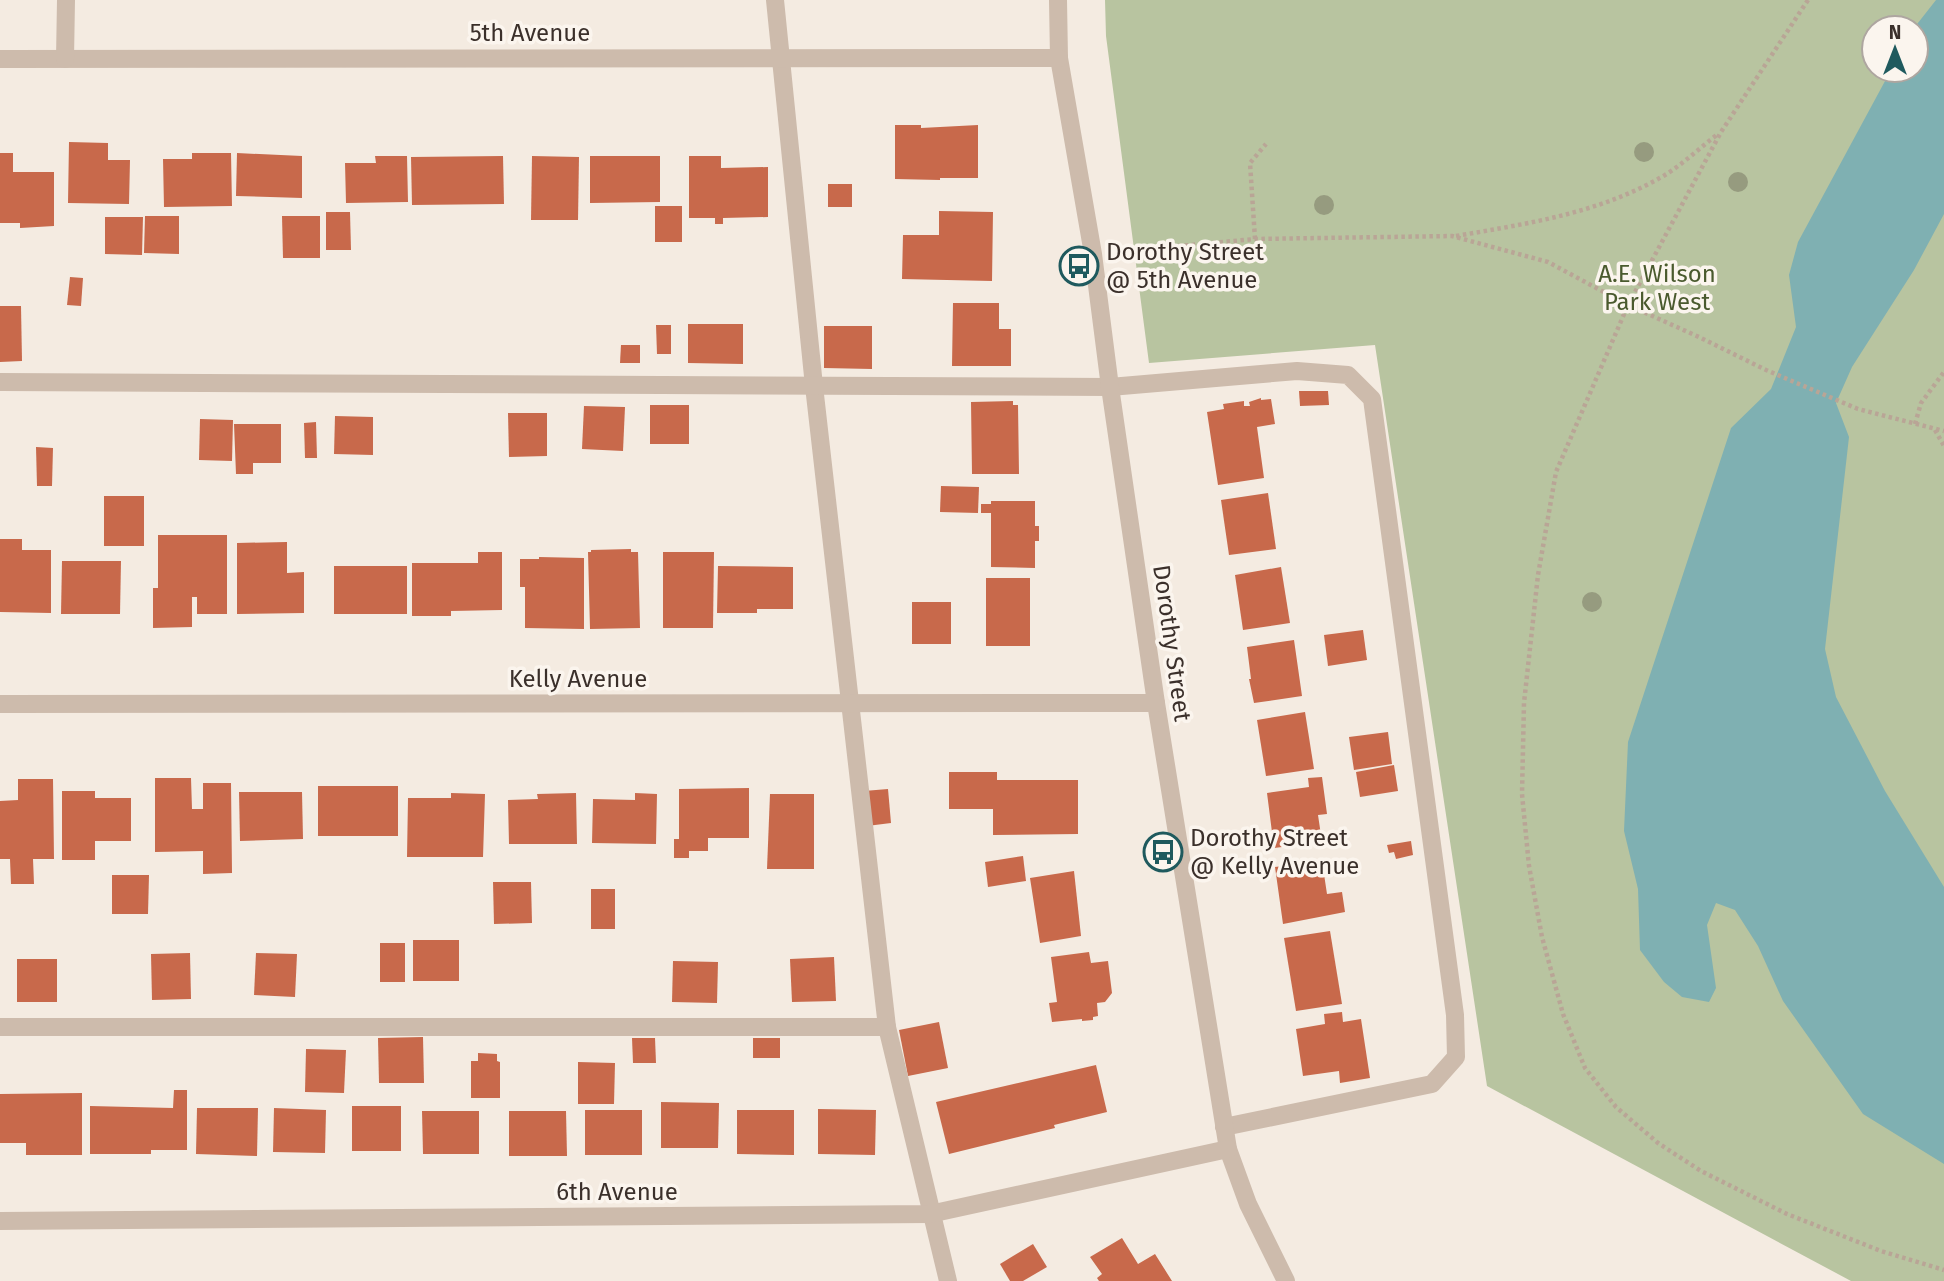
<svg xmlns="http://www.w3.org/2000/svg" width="1944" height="1281" viewBox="0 0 1944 1281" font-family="'Fira Sans',sans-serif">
  <rect width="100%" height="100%" fill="#f4ebe1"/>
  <path fill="#b8c4a0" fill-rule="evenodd" d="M1105 0H1944V1281H1851L1487 1086 1375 345 1149 363 1106 36ZM1874 28H1916V70H1874Z"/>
  <polygon fill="#7fb0b2" points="1936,0 1944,0 1944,214 1914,270 1852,367 1836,403 1849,437 1825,649 1836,697 1885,791 1944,887 1944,1164 1863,1114 1783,1001 1758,946 1735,910 1716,903 1707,925 1716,988 1709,1002 1682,997 1664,982 1640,950 1638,889 1624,831 1628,742 1731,428 1771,389 1796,327 1789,275 1798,242 1891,70 1916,70 1914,28"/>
  <g fill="#c8694b">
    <polygon points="895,125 921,125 921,128 978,125 978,178 940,178 940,180 895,179"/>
    <polygon points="69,142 108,143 108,160 130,160 129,204 68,203"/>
    <polygon points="0,153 13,153 13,172 54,172 54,226 20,228 20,223 0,223"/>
    <polygon points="192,153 231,153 232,206 164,207 163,159 192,159"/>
    <polygon points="237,153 302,156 302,198 236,196"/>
    <polygon points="375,156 407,156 408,202 346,203 345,163 376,163"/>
    <polygon points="503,156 504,204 412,205 411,157"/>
    <polygon points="532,156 579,157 578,220 531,220"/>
    <polygon points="590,156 660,156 660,202 590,203"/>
    <polygon points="689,156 721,156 721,168 768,167 768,217 723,218 723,224 715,224 715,218 689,218"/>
    <rect x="828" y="184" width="24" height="23"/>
    <rect x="655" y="206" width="27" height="36"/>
    <polygon points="939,211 993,212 992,281 902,279 903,235 939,235"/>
    <polygon points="326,212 350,212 351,250 326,250"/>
    <polygon points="145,216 179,216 179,254 144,253"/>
    <polygon points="282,216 320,216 320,258 283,258"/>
    <polygon points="105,217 143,217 142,255 105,254"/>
    <polygon points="70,277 83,278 81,306 67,305"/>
    <polygon points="953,303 999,303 999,329 1011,329 1011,366 952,366"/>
    <polygon points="0,306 21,306 22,361 0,362"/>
    <polygon points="688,324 743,324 743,364 688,363"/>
    <polygon points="656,325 671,325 671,354 657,354"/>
    <polygon points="824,326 872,326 872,369 824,368"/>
    <polygon points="621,345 640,345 640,363 620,363"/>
    <polygon points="1299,391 1328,391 1329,405 1300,406"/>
    <polygon points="1261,398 1261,400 1271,399 1275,424 1257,427 1264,478 1218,485 1207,412 1224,409 1223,404 1244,401 1244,406 1250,406 1249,402"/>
    <polygon points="1013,401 1013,405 1018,405 1019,474 972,474 971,402"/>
    <rect x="650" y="405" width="39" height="39"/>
    <polygon points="584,406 625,407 623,451 582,449"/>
    <polygon points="508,413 547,413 547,456 509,457"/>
    <polygon points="335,416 373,417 373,455 334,454"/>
    <polygon points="200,419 233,420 232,461 199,460"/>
    <polygon points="316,422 317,458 305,458 304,423"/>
    <polygon points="234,424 281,424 281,463 253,463 253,474 236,474"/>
    <polygon points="36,447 53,448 52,486 37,486"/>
    <polygon points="941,486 979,487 978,513 940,512"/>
    <polygon points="1268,493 1276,549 1229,555 1221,500"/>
    <rect x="104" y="496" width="40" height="50"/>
    <polygon points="991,501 1035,501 1035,526 1039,526 1039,541 1035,541 1035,568 991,567 991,513 981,513 981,504 991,504"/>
    <polygon points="158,535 227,535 227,614 197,614 197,597 192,597 192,627 153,628 153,588 158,588"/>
    <polygon points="0,539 22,539 22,550 51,550 51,613 0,612"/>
    <polygon points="287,542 287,573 304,572 304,613 237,614 237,543"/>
    <polygon points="631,549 631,552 638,552 640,628 590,629 588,552 591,552 591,550"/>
    <polygon points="478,552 502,552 502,610 451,611 451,616 412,616 412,563 478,563"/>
    <polygon points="663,552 714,552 713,628 663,628"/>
    <polygon points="539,557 584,558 584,629 525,628 525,587 520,587 520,559 539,559"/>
    <polygon points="62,561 121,561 120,614 61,614"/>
    <rect x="334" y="566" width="73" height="48"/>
    <polygon points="718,566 793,567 793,609 757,609 757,613 717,613"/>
    <polygon points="1281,567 1290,623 1243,630 1235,575"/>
    <rect x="986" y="578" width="44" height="68"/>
    <rect x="912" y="602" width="39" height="42"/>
    <polygon points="1363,630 1367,660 1328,666 1324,635"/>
    <polygon points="1294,640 1302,696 1254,703 1249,679 1251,679 1247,647"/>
    <polygon points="1305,712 1314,769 1266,776 1257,720"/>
    <polygon points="1388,732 1392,764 1354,770 1349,737"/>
    <polygon points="1394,765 1398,791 1360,797 1356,772"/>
    <polygon points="949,772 997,772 997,780 1078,780 1078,834 993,835 993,809 949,809"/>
    <polygon points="1322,777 1327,814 1318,815 1322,842 1274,848 1267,793 1309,787 1308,778"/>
    <polygon points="155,778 191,778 192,809 203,809 203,783 231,783 232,873 203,874 203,851 155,852"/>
    <polygon points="18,779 53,779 54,859 33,859 34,884 11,884 10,859 0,859 0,801 18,800"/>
    <rect x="318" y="786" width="80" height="50"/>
    <polygon points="749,788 749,838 708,838 708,851 689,851 689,858 674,858 674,839 679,839 679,789"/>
    <polygon points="888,789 891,823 867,826 864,791"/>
    <polygon points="62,791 95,791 95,798 131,798 131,841 95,841 95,860 62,860"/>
    <polygon points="239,792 302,792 303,839 240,841"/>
    <polygon points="451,793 485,794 483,857 407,857 408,798 451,798"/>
    <polygon points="576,793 577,844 509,844 508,800 538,799 537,794"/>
    <polygon points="635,793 657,794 656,844 592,843 593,799 635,800"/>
    <polygon points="770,794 814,794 814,869 767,869"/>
    <polygon points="1411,841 1413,855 1396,859 1394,852 1389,853 1387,845"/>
    <polygon points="1023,856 1026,881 988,887 985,862"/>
    <polygon points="1322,861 1327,894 1342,892 1345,912 1283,924 1275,867"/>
    <polygon points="1074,871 1081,936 1040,943 1030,878"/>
    <polygon points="112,875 149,875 148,914 112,914"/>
    <polygon points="493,882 531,882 532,923 494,924"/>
    <rect x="591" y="889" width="24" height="40"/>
    <polygon points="1330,931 1342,1004 1296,1011 1284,938"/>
    <rect x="413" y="940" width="46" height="41"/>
    <rect x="380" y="943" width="25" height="39"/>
    <polygon points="1089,952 1091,963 1108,961 1112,993 1105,1002 1097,1003 1098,1016 1093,1017 1093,1020 1082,1021 1082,1019 1052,1022 1049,1003 1057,1002 1051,957"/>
    <polygon points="190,953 191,999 152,1000 151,954"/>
    <polygon points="256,953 297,954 295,997 254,995"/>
    <polygon points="834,957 836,1001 792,1002 790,959"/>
    <rect x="17" y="959" width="40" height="43"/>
    <polygon points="673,961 718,962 717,1003 672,1002"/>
    <polygon points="1342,1012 1343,1022 1361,1019 1370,1078 1340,1083 1339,1071 1303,1076 1296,1029 1325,1024 1324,1014"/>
    <polygon points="939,1022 948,1068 908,1076 899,1030"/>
    <polygon points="423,1037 424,1083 379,1083 378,1038"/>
    <polygon points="632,1038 655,1038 656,1063 633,1063"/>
    <rect x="753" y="1038" width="27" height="20"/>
    <polygon points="306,1049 346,1050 344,1093 305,1092"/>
    <polygon points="478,1053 497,1054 497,1061 500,1062 500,1098 471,1098 471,1061 478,1061"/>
    <polygon points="578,1062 615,1063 614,1104 578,1104"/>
    <polygon points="1096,1065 1107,1112 1054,1125 1055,1128 949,1154 936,1102"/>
    <polygon points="174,1090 187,1090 187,1150 151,1150 151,1154 90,1154 90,1106 173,1108"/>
    <polygon points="82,1093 82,1155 26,1155 26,1143 0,1143 0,1094"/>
    <polygon points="661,1102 719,1103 718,1148 661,1148"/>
    <rect x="352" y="1106" width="49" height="45"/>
    <polygon points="197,1108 258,1108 257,1156 196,1154"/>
    <polygon points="274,1108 326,1110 325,1153 273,1152"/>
    <polygon points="818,1109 876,1110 875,1155 818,1154"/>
    <rect x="585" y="1110" width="57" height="45"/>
    <polygon points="737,1110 794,1110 794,1155 737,1154"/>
    <polygon points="422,1111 479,1111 479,1154 423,1154"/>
    <polygon points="509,1111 566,1111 567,1156 509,1156"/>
    <polygon points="1122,1238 1138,1264 1155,1254 1172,1281 1099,1281 1097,1278 1102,1274 1090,1257"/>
    <polygon points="1033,1244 1047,1267 1023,1281 1010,1281 1000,1264"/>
  </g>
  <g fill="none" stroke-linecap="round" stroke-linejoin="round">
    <g stroke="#b9a596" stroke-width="4.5" stroke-dasharray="3.5 3.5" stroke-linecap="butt">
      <polyline points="1808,0 1721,132 1628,305 1556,472 1538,575 1524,703 1522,794 1529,866 1542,937 1563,1014 1585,1068 1616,1107 1658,1143 1701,1171 1787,1214 1881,1251 1944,1270"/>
      <path d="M1456 236C1525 224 1595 214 1658 179 1679 168 1698 149 1718 134"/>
      <polyline points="1255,239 1250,163 1266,144"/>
      <polyline points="1115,252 1255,239 1452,236 1548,262 1628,305 1699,337 1766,370 1858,409 1944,431"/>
      <polyline points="1915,424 1921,403 1944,372"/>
      <polyline points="1935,430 1944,446"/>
    </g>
    <g stroke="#cdbbac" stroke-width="18">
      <polyline points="775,0 814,386 887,1027 948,1281"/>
      <polyline points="0,382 1110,387 1297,371 1348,375 1372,399 1455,1015 1456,1057 1432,1084 1224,1127"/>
      <polyline points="0,1027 887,1027"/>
    </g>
    <g stroke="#cdbbac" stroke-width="18">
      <polyline points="1058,0 1059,58 1093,254 1110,387 1156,703 1228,1149 1248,1204 1286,1281"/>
      <polyline points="0,59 1059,58"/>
      <polyline points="65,59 66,0"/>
      <polyline points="0,704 1156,703"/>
      <polyline points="0,1221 930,1214 1228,1149"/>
    </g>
  </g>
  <g fill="#969b7f">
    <circle cx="1644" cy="152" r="10"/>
    <circle cx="1738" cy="182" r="10"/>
    <circle cx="1324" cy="205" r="10"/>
    <circle cx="1592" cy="602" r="10"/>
  </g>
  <defs>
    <symbol id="bus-ring" viewBox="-11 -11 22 22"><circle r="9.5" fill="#fbf5ee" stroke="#1f5a5e" stroke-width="1.5"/><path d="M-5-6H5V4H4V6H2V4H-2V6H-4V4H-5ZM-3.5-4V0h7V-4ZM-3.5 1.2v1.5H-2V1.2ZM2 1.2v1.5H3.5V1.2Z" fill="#1f5a5e"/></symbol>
  </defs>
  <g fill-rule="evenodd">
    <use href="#bus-ring" x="1057" y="244" width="44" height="44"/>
    <use href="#bus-ring" x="1141" y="830" width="44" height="44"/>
  </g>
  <g text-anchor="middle" stroke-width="7" stroke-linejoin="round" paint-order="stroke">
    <g font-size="24" fill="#3b302b" stroke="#fbf5ee">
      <text x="530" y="41">5th Avenue</text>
      <text transform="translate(1172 643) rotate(82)" y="8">Dorothy Street</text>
      <text x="578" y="687">Kelly Avenue</text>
      <text x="617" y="1200">6th Avenue</text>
    </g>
    <g font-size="24" fill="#3b302b" stroke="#fbf5ee" text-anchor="start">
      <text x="1106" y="260">Dorothy Street<tspan x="1106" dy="28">@ 5th Avenue</tspan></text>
      <text x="1190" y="846">Dorothy Street<tspan x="1190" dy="28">@ Kelly Avenue</tspan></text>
    </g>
    <g font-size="24" fill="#4a5a2e" stroke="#fbf5ee">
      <text x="1657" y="282">A.E. Wilson<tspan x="1657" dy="28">Park West</tspan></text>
    </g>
  </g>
  <g transform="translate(1895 49)"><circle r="33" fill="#fbf5ee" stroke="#aea6a0" stroke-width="2"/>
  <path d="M0-5L12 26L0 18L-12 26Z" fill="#1f5a5e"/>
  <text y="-10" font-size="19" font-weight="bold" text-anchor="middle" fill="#3b302b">N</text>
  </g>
</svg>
